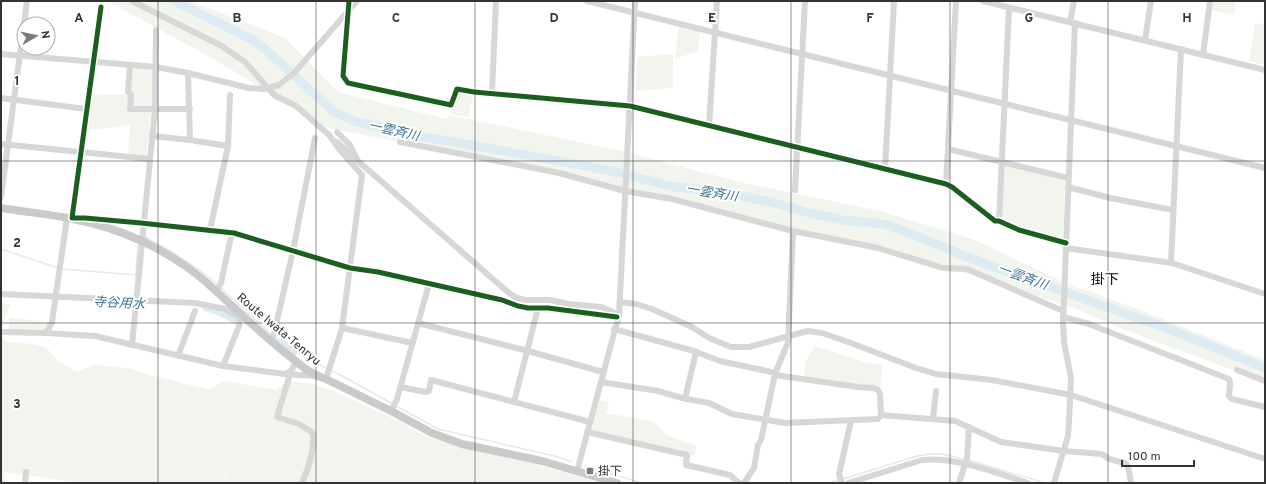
<svg xmlns="http://www.w3.org/2000/svg" width="1266" height="484" viewBox="0 0 1266 484" font-family="Overpass,'Noto Sans JP',sans-serif">
  <rect width="100%" height="100%" fill="#fff"/>
  <g fill="#f1f5ed">
    <polygon points="107,1 190,1 285,38 338,92 446,119 449,115 622,151 740,182 880,211 975,240 1063,282 1140,310 1265,360 1265,385 1230,369 1125,330 1074,308 893,250 756,221 462,154 323,127 274,95 212,58"/>
    <polygon points="1212,1 1236,1 1234,15 1211,10"/>
    <polygon points="1255,23 1265,25 1265,65 1249,61"/>
    <polygon points="679,24 701,29 697,52 675,58"/>
    <polygon points="673,54 673,88 636,91 637,57"/>
    <polygon points="133,65 156,67 146,159 128,157 130,125 89,130 88,95 130,94"/>
    <polygon points="457,89 474,92 468,117 450,114"/>
    <polygon points="1002,161 1065,181 1063,239 1001,222"/>
    <polygon points="1,303 10,304 2,328 1,328"/>
    <polygon points="10,318 50,322 46,331 8,330"/>
    <polygon points="1,334 2,335 4,341 32,344 46,347 56,359 77,372 94,365 128,368 150,375 210,390 223,381 276,390 287,381 313,384 336,392 399,421 427,437 470,449 534,464 602,483 226,483 225,464 225,483 72,483 72,482 5,472 3,483 1,483"/>
    <polygon points="815,346 868,363 882,365 881,387 804,377 805,362"/>
    <polygon points="599,400 609,402 606,413 652,421 667,435 696,446 695,456 591,431"/>
  </g>
  <g fill="none" stroke-linecap="round" stroke-linejoin="round">
    <g stroke="#ddebf3" stroke-width="1.5">
      <path d="M145 237C171 251 195 265 217 284"/>
      <polyline points="1,249 58,268"/>
      <polyline points="62,269 136,275 136,273"/>
      <polyline points="136,269 138,245"/>
      <polyline points="220,287 272,335"/>
      <polyline points="275,337 300,354 328,369"/>
      <polyline points="331,370 393,404"/>
      <polyline points="396,406 438,429 558,457 572,462"/>
      <polyline points="968,460 1045,483"/>
      <polyline points="585,466 642,483"/>
      <polyline points="843,479 917,456 931,454 942,454 965,459"/>
      <polyline points="828,483 839,480"/>
    </g>
    <g stroke="#ddebf3" stroke-width="9">
      <polyline points="174,1 251,39 265,49 334,112 354,121 413,135 477,146 612,171 675,187 725,192 775,203 809,213 842,220 884,224 910,233 964,256 1163,327 1265,368"/>
      <polyline points="207,307 224,313 235,319"/>
      <polyline points="279,343 295,351"/>
    </g>
    <g stroke="#d7d7d7" stroke-width="6">
      <polyline points="132,1 220,45 245,62 274,95 296,106 329,135 340,150 362,175 342,328 326,379"/>
      <polyline points="349,1 343,76 348,83 451,105 457,89 474,92 630,106 946,184 952,187 995,221 999,221 1019,230 1066,243"/>
      <polyline points="587,1 1265,168"/>
      <polyline points="983,1 1265,70"/>
      <polyline points="101,7 72,218 85,218 141,223 234,233 350,268 378,272 502,300 518,306 528,308 548,308 617,317"/>
      <polyline points="1070,22 1074,1"/>
      <polyline points="1145,40 1151,1"/>
      <polyline points="1,54 156,67 188,73 249,88 263,89 279,85 294,73 357,1"/>
      <polyline points="1203,55 1210,1"/>
      <polyline points="130,65 128,92 131,94 130,109 190,109"/>
      <polyline points="188,73 190,140"/>
      <polyline points="492,93 496,1"/>
      <polyline points="1,98 86,109"/>
      <polyline points="709,126 717,1"/>
      <polyline points="337,132 350,145 358,161 509,293 517,298 525,300 550,300 569,304 601,307 619,315"/>
      <polyline points="152,136 190,140 228,146"/>
      <polyline points="337,142 354,157"/>
      <polyline points="400,142 559,173 625,191 672,199 793,231 878,248 943,268 967,269 1063,311"/>
      <polyline points="1,144 150,159"/>
      <polyline points="948,149 1068,178"/>
      <polyline points="885,170 894,1"/>
      <polyline points="946,184 956,1"/>
      <polyline points="1068,187 1110,198 1173,210"/>
      <polyline points="795,190 805,1"/>
      <polyline points="1,197 27,1"/>
      <polyline points="999,221 1009,8"/>
      <polyline points="210,230 228,146 230,95"/>
      <polyline points="1066,248 1172,263 1265,294"/>
      <polyline points="1171,263 1181,49"/>
      <polyline points="216,292 221,283 232,232"/>
      <polyline points="1,294 195,303 225,309 240,318 242,315"/>
      <polyline points="620,302 636,304 652,309 692,327 709,338 731,347 749,347 808,331 822,333 851,343 916,368 936,374 992,380 1071,395 1265,459"/>
      <polyline points="1063,317 1089,324 1229,379 1230,383 1229,396 1232,399 1265,407"/>
      <polyline points="418,323 528,351 603,372"/>
      <polyline points="342,328 413,343"/>
      <polyline points="614,329 694,351 720,361 776,373"/>
      <polyline points="1,332 46,333 95,336 223,366 285,374 316,376"/>
      <polyline points="46,333 52,322 67,218"/>
      <polyline points="272,342 293,251 315,138"/>
      <polyline points="132,345 155,109 156,30"/>
      <polyline points="178,356 195,311"/>
      <polyline points="223,366 239,326 240,318"/>
      <polyline points="1237,370 1265,381"/>
      <polyline points="285,374 291,371 296,362"/>
      <path d="M290 374 277 417 299 424 313 433C315 449 308 469 302 483"/>
      <polyline points="775,375 858,387 873,388 878,390 880,394 881,415"/>
      <polyline points="601,382 658,391 682,398 709,403 732,414 785,423 878,419 881,415 955,421 1001,442 1064,451 1102,454 1109,459 1125,463 1128,466 1131,483"/>
      <polyline points="400,387 426,392 429,391 431,380 590,422"/>
      <polyline points="685,399 696,352"/>
      <polyline points="514,402 538,308"/>
      <polyline points="391,411 397,399 429,284"/>
      <polyline points="933,419 936,391"/>
      <polyline points="587,432 687,455 686,465 730,475 739,483"/>
      <polyline points="577,471 619,315 635,1"/>
      <polyline points="25,483 26,472"/>
      <polyline points="744,483 754,468 758,445 761,440 775,374 788,342 793,231"/>
      <polyline points="842,483 839,474 851,421"/>
      <path d="M848 483 922 460C955 456 996 473 1028 483"/>
      <polyline points="959,483 967,458 969,427"/>
      <polyline points="1054,483 1068,436 1069,421 1071,378 1064,342 1063,323 1075,23"/>
    </g>
    <path stroke="#cacaca" stroke-width="8" d="M1 208C25 212 49 214 73 219 121 228 169 250 206 282 233 306 259 332 288 355 300 364 311 375 326 379L391 411 432 433 462 444 542 461 617 483"/>
    <defs>
      <g id="cycleway">
        <polyline points="349,1 343,76 348,83 451,105 457,89 474,92 630,106 946,184 952,187 995,221 999,221 1019,230 1066,243"/>
        <polyline points="101,7 72,218 85,218 141,223 234,233 350,268 378,272 502,300 518,306 528,308 548,308 617,317"/>
      </g>
    </defs>
    <use href="#cycleway" stroke="#fff" stroke-width="8"/>
    <use href="#cycleway" stroke="#1b5e20" stroke-width="5"/>
  </g>
  <path fill="none" stroke="#333" stroke-width="1" stroke-opacity="0.55" d="M158 1V483M316 1V483M475 1V483M633 1V483M791 1V483M950 1V483M1108 1V483M1 161H1265M1 323H1265"/>
  <rect fill="#7a7a7a" stroke="#fff" stroke-width="1.5" x="586" y="467" width="8" height="8" rx="2"/>
  <g text-anchor="middle" stroke-width="4" stroke-linejoin="round" paint-order="stroke">
    <g font-size="12" fill="#333" stroke="#fff">
      <text transform="translate(279 329) rotate(40)" y="4">Route Iwata-Tenryu</text>
    </g>
    <g font-size="12" fill="#333" stroke="#fff" text-anchor="start">
      <text x="598" y="475">掛下</text>
    </g>
    <g font-size="13" font-style="italic" fill="#3f7597" stroke="#fff">
      <text transform="translate(394 130) rotate(13)" y="5">一雲斉川</text>
      <text transform="translate(712 192) rotate(9)" y="5">一雲斉川</text>
      <text transform="translate(1023 276) rotate(20)" y="5">一雲斉川</text>
      <text transform="translate(119 302) rotate(3)" y="5">寺谷用水</text>
    </g>
    <g font-size="14" fill="#000" stroke="#fff">
      <text x="1105" y="284">掛下</text>
    </g>
  </g>
  <g font-size="13" text-anchor="middle" font-weight="bold" fill="#333" stroke="#fff" stroke-width="4" stroke-linejoin="round" paint-order="stroke">
    <text x="79" y="22">A</text>
    <text x="237" y="22">B</text>
    <text x="396" y="22">C</text>
    <text x="554" y="22">D</text>
    <text x="712" y="22">E</text>
    <text x="870" y="22">F</text>
    <text x="1029" y="22">G</text>
    <text x="1187" y="22">H</text>
    <text x="17" y="85">1</text>
    <text x="17" y="247">2</text>
    <text x="17" y="408">3</text>
  </g>
  <rect width="1266" height="484" fill="none" stroke="#333333" stroke-width="4"/>
  <g transform="translate(36 36) rotate(81)"><circle r="19" fill="#ffffff" stroke="#adadad"/>
  <path d="M0-3L7 15L0 10L-7 15Z" fill="#7a7a7a"/>
  <text y="-6" font-size="11" font-weight="bold" text-anchor="middle" fill="#333333">N</text>
  </g>
  <path d="M1122 460v6h72v-6" fill="none" stroke="#333333" stroke-width="2"/>
  <text x="1128" y="460" font-size="12" fill="#333333" stroke="#ffffff" stroke-width="3" paint-order="stroke">100 m</text>
</svg>
